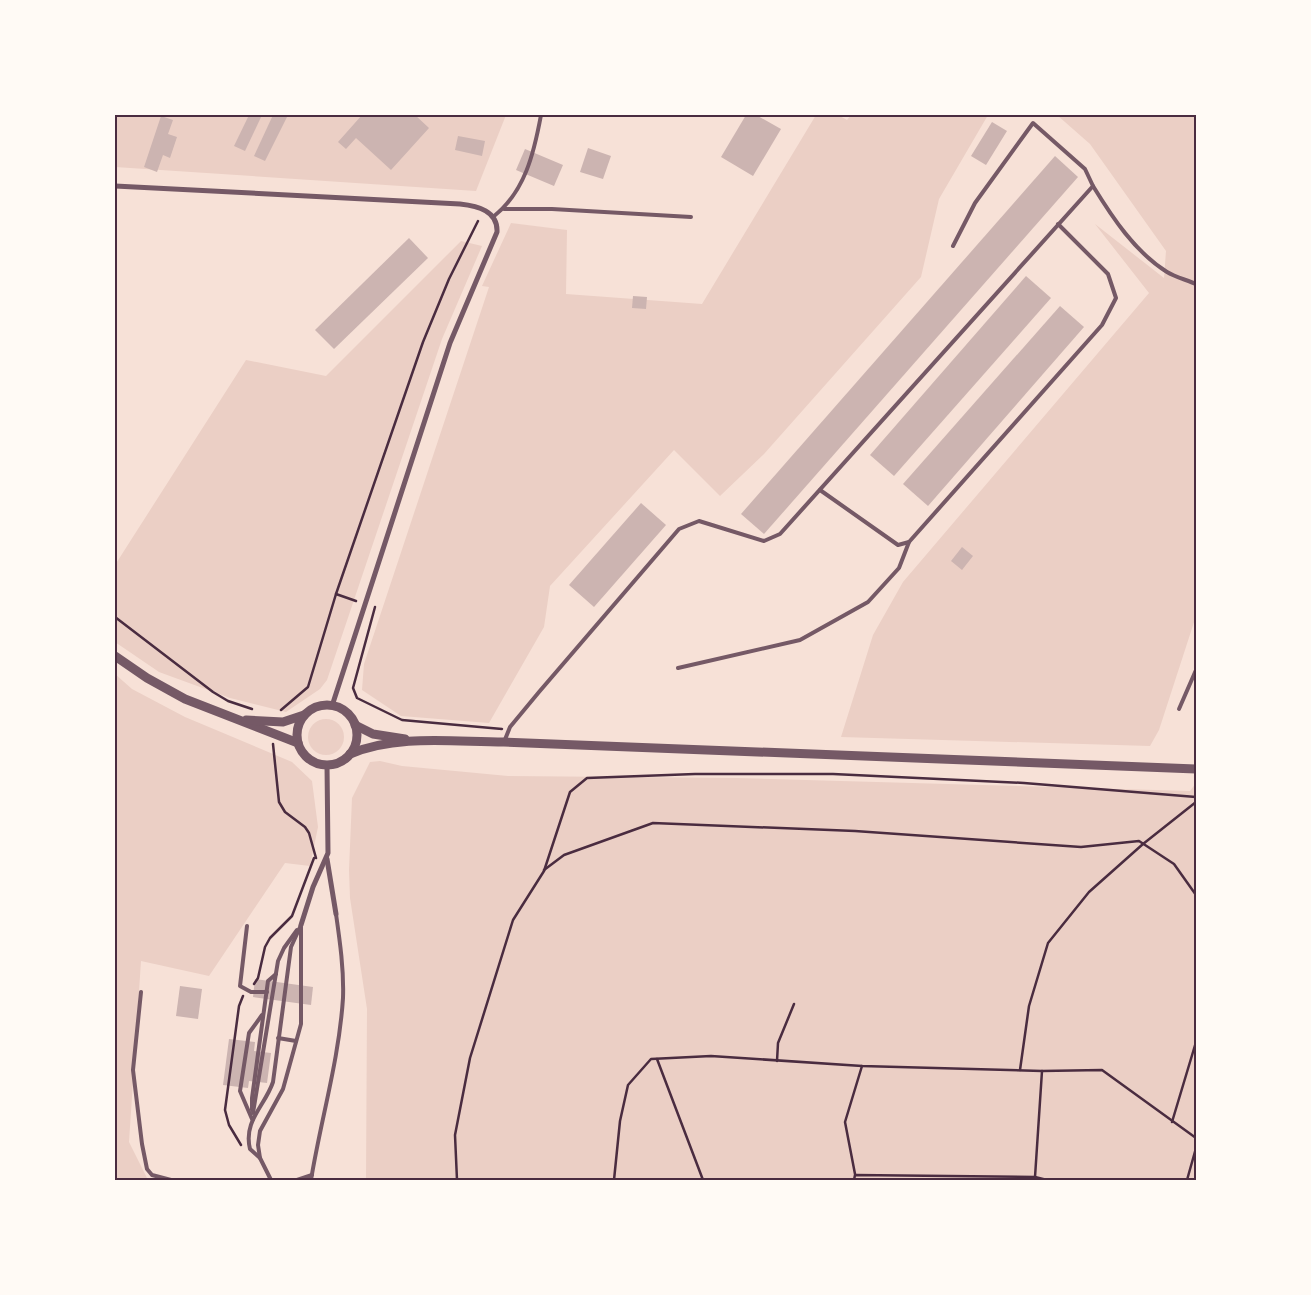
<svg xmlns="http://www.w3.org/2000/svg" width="1311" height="1295" viewBox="0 0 1311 1295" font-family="Karla,sans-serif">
  <rect width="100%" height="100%" fill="#f7e1d7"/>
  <g fill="#ebcfc5">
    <polygon points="115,115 506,115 476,191 115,167"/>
    <polygon points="816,115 838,115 847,120 851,115 988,115 939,199 921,277 764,454 720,496 674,450 550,586 544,627 489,723 401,716 362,690 364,664 489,287 482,286 511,223 567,230 566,294 702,304"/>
    <polygon points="1057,115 1196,115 1196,616 1159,730 1150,746 841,737 873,635 903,582 1149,293 1095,224 1164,278 1166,251 1090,144"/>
    <polygon points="461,241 482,246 442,339 327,680 320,689 286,712 230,698 159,672 115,642 115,565 246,360 326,376"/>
    <polygon points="115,674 132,689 185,717 292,762 312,781 318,827 310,866 285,863 209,976 141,961 129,1142 148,1180 115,1180"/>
    <circle cx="326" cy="737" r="18"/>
    <polygon points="380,761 402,766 508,776 737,778 1190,791 1196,783 1196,1180 366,1180 367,1009 350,898 349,870 352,798 370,762"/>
  </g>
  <g fill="#ccb4b1">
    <polygon points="249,115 262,115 245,151 234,146"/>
    <polygon points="273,115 288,115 265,161 254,156"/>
    <polygon points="362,115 415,115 429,128 391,170 356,138 346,149 338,142"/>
    <polygon points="746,115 756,115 781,129 753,176 721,157"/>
    <polygon points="161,116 173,120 168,134 177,137 170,158 163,155 157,172 144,167"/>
    <polygon points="992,122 1007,131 986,165 971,156"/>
    <polygon points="458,136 485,141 482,156 455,150"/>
    <polygon points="588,148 611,156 603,179 580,172"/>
    <polygon points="525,149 563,165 554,186 516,170"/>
    <polygon points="1055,156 1078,177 764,534 741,514"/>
    <polygon points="409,238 428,258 334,349 315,330"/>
    <polygon points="1026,276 1051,298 894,476 870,455"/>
    <polygon points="633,296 647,297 646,309 632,308"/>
    <polygon points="1060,306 1084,327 928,506 903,484"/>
    <polygon points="641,503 666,525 594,607 569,585"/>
    <polygon points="962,547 973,556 962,570 951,561"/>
    <polygon points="255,979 313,987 311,1005 253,997"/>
    <polygon points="180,986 202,989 198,1019 176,1016"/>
    <polygon points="229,1039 255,1042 254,1051 271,1053 267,1083 249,1081 248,1088 223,1085"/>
  </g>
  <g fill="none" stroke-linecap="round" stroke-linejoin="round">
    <g stroke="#4a2c40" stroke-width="2.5">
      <polyline points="336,594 356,601"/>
      <polyline points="375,607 353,688 357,698 402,720 502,729"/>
      <polyline points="115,617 213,692 228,701 252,709"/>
      <polyline points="281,710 308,687 336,594 423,342 449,279 478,221"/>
      <polyline points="273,744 279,802 285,812 305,827 309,833 316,858"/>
      <polyline points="544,870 564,855 653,823 855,831 1081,847 1139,841 1174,864 1196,895"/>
      <polyline points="254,984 258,978 265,947 270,938 292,916 314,858"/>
      <polyline points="657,1059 703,1180"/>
      <polyline points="777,1061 778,1043 794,1004"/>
      <polyline points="1020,1070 1029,1006 1048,943 1089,892 1143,844 1196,802"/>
      <polyline points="1172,1122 1196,1042"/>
      <polyline points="241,1145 229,1125 225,1110 239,1006 243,996"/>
      <polyline points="855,1174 845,1122 862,1066"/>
      <polyline points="457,1180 455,1135 470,1058 513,920 544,871 570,792 587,778 695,774 833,774 1024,783 1196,797"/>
      <polyline points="614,1180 620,1121 628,1085 651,1059 711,1056 862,1066 1042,1071 1102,1070 1196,1138"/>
      <polyline points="854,1180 855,1175 1035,1177 1047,1180"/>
      <polyline points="1038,1180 1035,1177 1042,1071"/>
      <polyline points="1187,1180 1196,1148"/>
    </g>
    <g stroke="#755966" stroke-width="4">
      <path d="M1093 186C1112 217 1135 252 1167 272 1175 277 1187 280 1196 284"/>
      <polyline points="504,209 552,209 691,217"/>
      <path d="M493 217C525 192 534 153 541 115"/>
      <polyline points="820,490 898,545 909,542 1102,325 1116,298 1108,274 1058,224"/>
      <polyline points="678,668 800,640 868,602 899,568 909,542"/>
      <polyline points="1179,709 1196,670"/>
      <polyline points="504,742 510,727 539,692 679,529 699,521 764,541 780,534 1093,186 1085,169 1033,123 975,203 953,246"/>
      <polyline points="247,926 240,986 251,992 267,992"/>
      <polyline points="141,992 133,1070 142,1144 147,1169 152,1175 171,1180"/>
      <polyline points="278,1038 296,1041"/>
      <polyline points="252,1110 252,1098 268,981 276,974"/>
      <polyline points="253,1113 278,961 284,948 297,930"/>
      <polyline points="252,1119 240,1091 249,1033 262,1015"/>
      <polyline points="260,1158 258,1145 260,1131 283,1089 301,1024 301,927"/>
      <path d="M271 1180 260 1158 250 1149C243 1121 265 1106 273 1082L291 947 301 925"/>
      <polyline points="277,1180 286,1180"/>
      <polyline points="297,1180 312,1175"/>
      <path d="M311 1180C321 1119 339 1060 343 998 344 970 340 942 336 914"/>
    </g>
    <g stroke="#755966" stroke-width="5">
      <path d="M115 186 460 204C478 206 498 211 497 232L450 343 332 706"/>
      <polyline points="327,859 336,914"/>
      <polyline points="301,925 313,887 328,853 327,765"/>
    </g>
    <g stroke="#755966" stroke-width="9">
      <polyline points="115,656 147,678 185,699 298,743"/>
      <circle cx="327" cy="735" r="30"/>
      <polyline points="246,720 283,722 304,715"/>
      <polyline points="355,725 373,734 405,739"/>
      <path d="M350 754C397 734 454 742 504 742L1196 769"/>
    </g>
  </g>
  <rect width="1311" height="1295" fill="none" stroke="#fffaf5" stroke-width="232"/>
  <rect x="116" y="116" width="1079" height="1063" fill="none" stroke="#4a2c40" stroke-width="2"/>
</svg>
